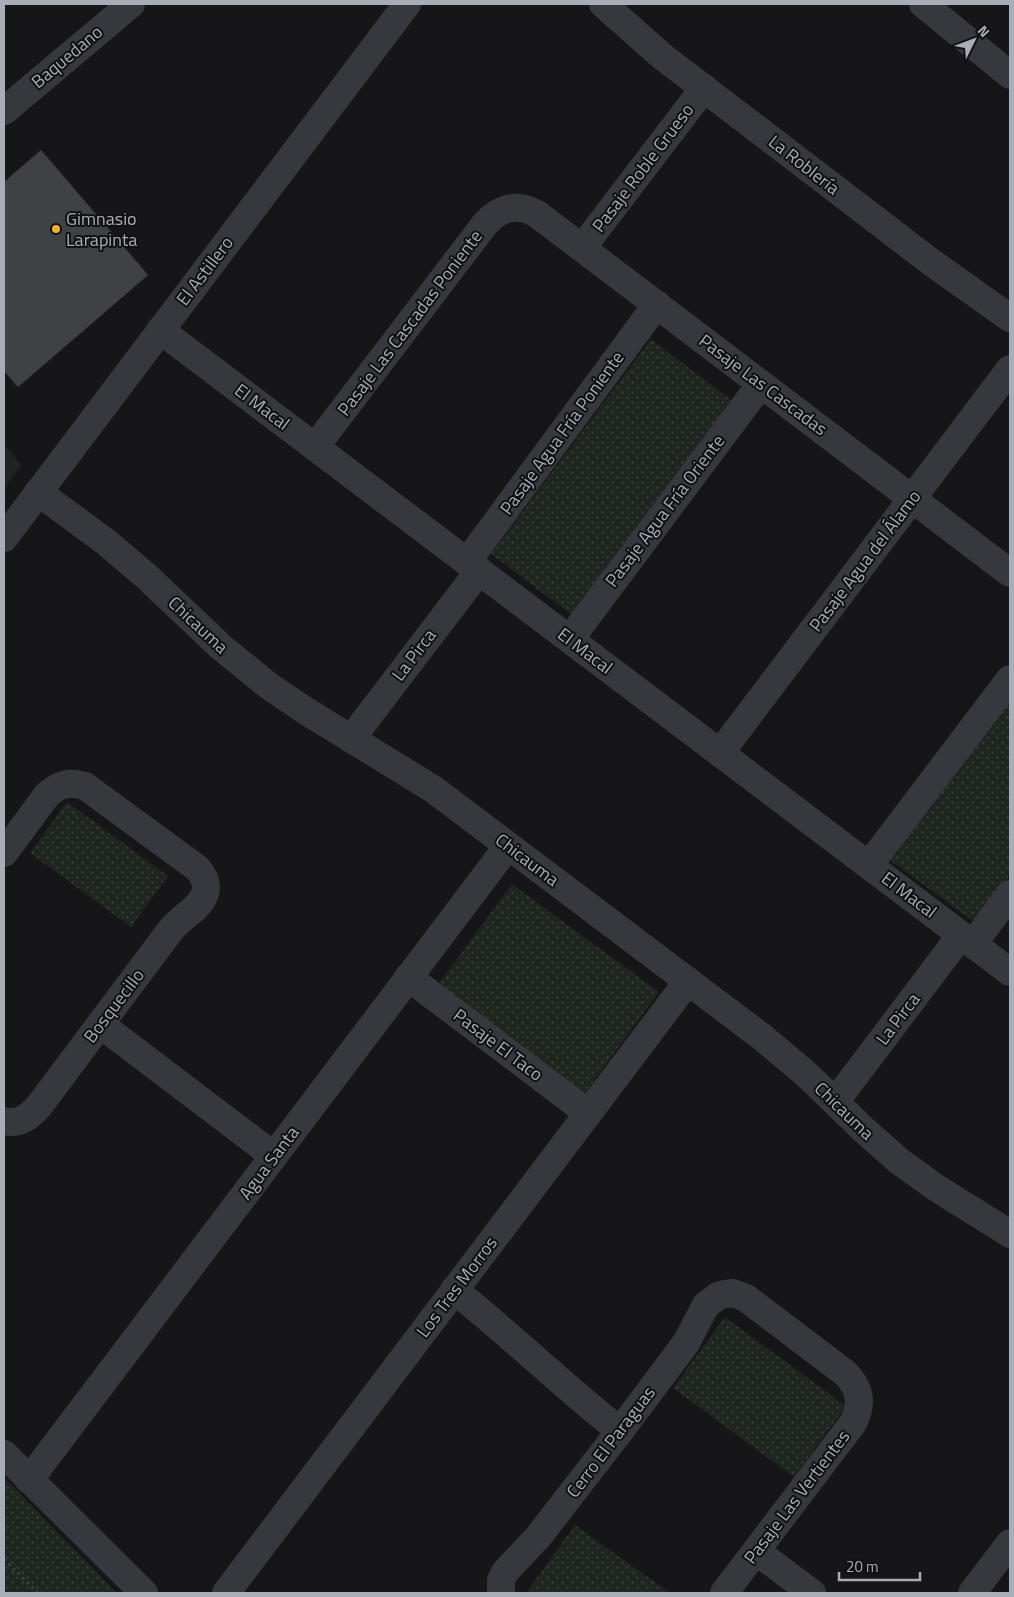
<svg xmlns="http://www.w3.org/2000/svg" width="1014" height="1597" viewBox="0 0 1014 1597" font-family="'Titillium Web',sans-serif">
  <defs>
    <pattern id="grass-dots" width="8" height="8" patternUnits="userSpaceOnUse" patternTransform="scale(1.25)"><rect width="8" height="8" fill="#1e261f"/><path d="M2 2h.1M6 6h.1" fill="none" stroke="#3c433d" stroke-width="1.8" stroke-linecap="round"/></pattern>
  </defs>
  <rect width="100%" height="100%" fill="#161618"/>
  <polygon fill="#222225" points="4,444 21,465 4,489"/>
  <g fill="url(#grass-dots)">
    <polygon points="651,339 734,402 575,617 491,554"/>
    <polygon points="1010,700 1010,875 976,923 888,859"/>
    <polygon points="67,802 168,876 131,927 30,853"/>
    <polygon points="512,884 659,992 585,1093 438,985"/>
    <polygon points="725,1317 846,1406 794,1477 673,1388"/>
    <polygon points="4,1477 117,1593 4,1593"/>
    <polygon points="575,1525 670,1593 526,1593"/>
  </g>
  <polygon fill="#404145" stroke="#303034" points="41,150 148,275 18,387 4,371 4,182"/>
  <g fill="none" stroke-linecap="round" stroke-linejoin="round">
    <polyline stroke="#3d3f44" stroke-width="3" stroke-dasharray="2.5 4" stroke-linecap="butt" points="4,1559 38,1593"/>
    <g stroke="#37383d" stroke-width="28">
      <polyline points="603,4 663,57 931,262 1010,318"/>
      <polyline points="582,248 704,88"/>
      <polyline points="160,330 1010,972"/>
      <path d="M315 447 485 224C500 207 517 203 537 214L1010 573"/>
      <polyline points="38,492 106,542 146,576 221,647 269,686 306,711 433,789 762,1037 805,1073 864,1130 899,1161 935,1187 1010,1234"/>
      <polyline points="4,538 407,4"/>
      <polyline points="467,562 657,304"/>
      <polyline points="570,639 761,384"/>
      <polyline points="351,739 479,571"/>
      <polyline points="720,753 1010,369"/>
      <path d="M4 853 47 795C59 784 69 781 85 786L197 868C204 876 209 885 204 896 197 911 179 918 170 931 126 990 82 1048 39 1106 29 1117 19 1125 4 1121"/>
      <polyline points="869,865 1010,679"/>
      <polyline points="973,944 1010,894"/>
      <polyline points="408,977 588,1113"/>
      <polyline points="100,1024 274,1156"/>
      <polyline points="835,1102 961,935"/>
      <path d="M454 1290C511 1335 563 1386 620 1431"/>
      <polyline points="29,1480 508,846"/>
      <polyline points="756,1551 812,1593"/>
      <polyline points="226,1593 688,981"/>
      <path d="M501 1593V1580L505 1572 538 1537 620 1431 686 1343 706 1305 718 1296 725 1294 733 1293 746 1298 845 1373C860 1388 863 1404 853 1423L724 1593"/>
      <polyline points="972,1593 1010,1543"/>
    </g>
    <g stroke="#37383d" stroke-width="28">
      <polyline points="923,4 1010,75"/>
      <polyline points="4,111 131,4"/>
      <polyline points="4,1454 144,1593"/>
    </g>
  </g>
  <circle fill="#f2b134" stroke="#111113" stroke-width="2" cx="56" cy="229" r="5"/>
  <g text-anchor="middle" stroke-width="4" stroke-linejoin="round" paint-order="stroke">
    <g font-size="18" fill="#a8adb8" stroke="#111113">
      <text transform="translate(67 57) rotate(-40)" y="6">Baquedano</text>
      <text transform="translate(804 165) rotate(38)" y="6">La Roblería</text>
      <text transform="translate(643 168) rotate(-53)" y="6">Pasaje Roble Grueso</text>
      <text transform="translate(205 271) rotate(-53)" y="6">El Astillero</text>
      <text transform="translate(410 323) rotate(-53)" y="6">Pasaje Las Cascadas Poniente</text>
      <text transform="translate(763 385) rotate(37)" y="6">Pasaje Las Cascadas</text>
      <text transform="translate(262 407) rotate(37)" y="6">El Macal</text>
      <text transform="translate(562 433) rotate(-54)" y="6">Pasaje Agua Fría Poniente</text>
      <text transform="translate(665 511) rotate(-53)" y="6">Pasaje Agua Fría Oriente</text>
      <text transform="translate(865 561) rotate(-53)" y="6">Pasaje Agua del Álamo</text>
      <text transform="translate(198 625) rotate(43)" y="6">Chicauma</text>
      <text transform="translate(585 651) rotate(37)" y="6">El Macal</text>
      <text transform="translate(414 655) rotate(-53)" y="6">La Pirca</text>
      <text transform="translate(527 860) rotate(37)" y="6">Chicauma</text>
      <text transform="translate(909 895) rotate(37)" y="6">El Macal</text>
      <text transform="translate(114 1006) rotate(-53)" y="6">Bosquecillo</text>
      <text transform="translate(898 1019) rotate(-53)" y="6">La Pirca</text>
      <text transform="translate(498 1045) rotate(37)" y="6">Pasaje El Taco</text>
      <text transform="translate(844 1111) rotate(44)" y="6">Chicauma</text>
      <text transform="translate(269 1163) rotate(-53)" y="6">Agua Santa</text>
      <text transform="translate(457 1287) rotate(-53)" y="6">Los Tres Morros</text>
      <text transform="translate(611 1442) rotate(-53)" y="6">Cerro El Paraguas</text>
      <text transform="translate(797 1497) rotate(-53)" y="6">Pasaje Las Vertientes</text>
    </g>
    <g font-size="18" fill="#a8adb8" stroke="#111113" text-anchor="start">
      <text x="66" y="225">Gimnasio<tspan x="66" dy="21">Larapinta</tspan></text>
    </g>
  </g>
  <rect width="1014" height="1597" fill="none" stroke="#a8adb8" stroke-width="10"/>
  <g transform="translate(974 40) rotate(48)" stroke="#111113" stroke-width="4" paint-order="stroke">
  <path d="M0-4L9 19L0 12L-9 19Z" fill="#a8adb8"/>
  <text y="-8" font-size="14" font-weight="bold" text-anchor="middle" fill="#a8adb8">N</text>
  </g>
  <path d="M839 1572v8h81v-8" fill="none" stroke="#a8adb8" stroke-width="2.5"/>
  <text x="846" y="1572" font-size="15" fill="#a8adb8" stroke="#111113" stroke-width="4" paint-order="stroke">20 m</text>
</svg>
